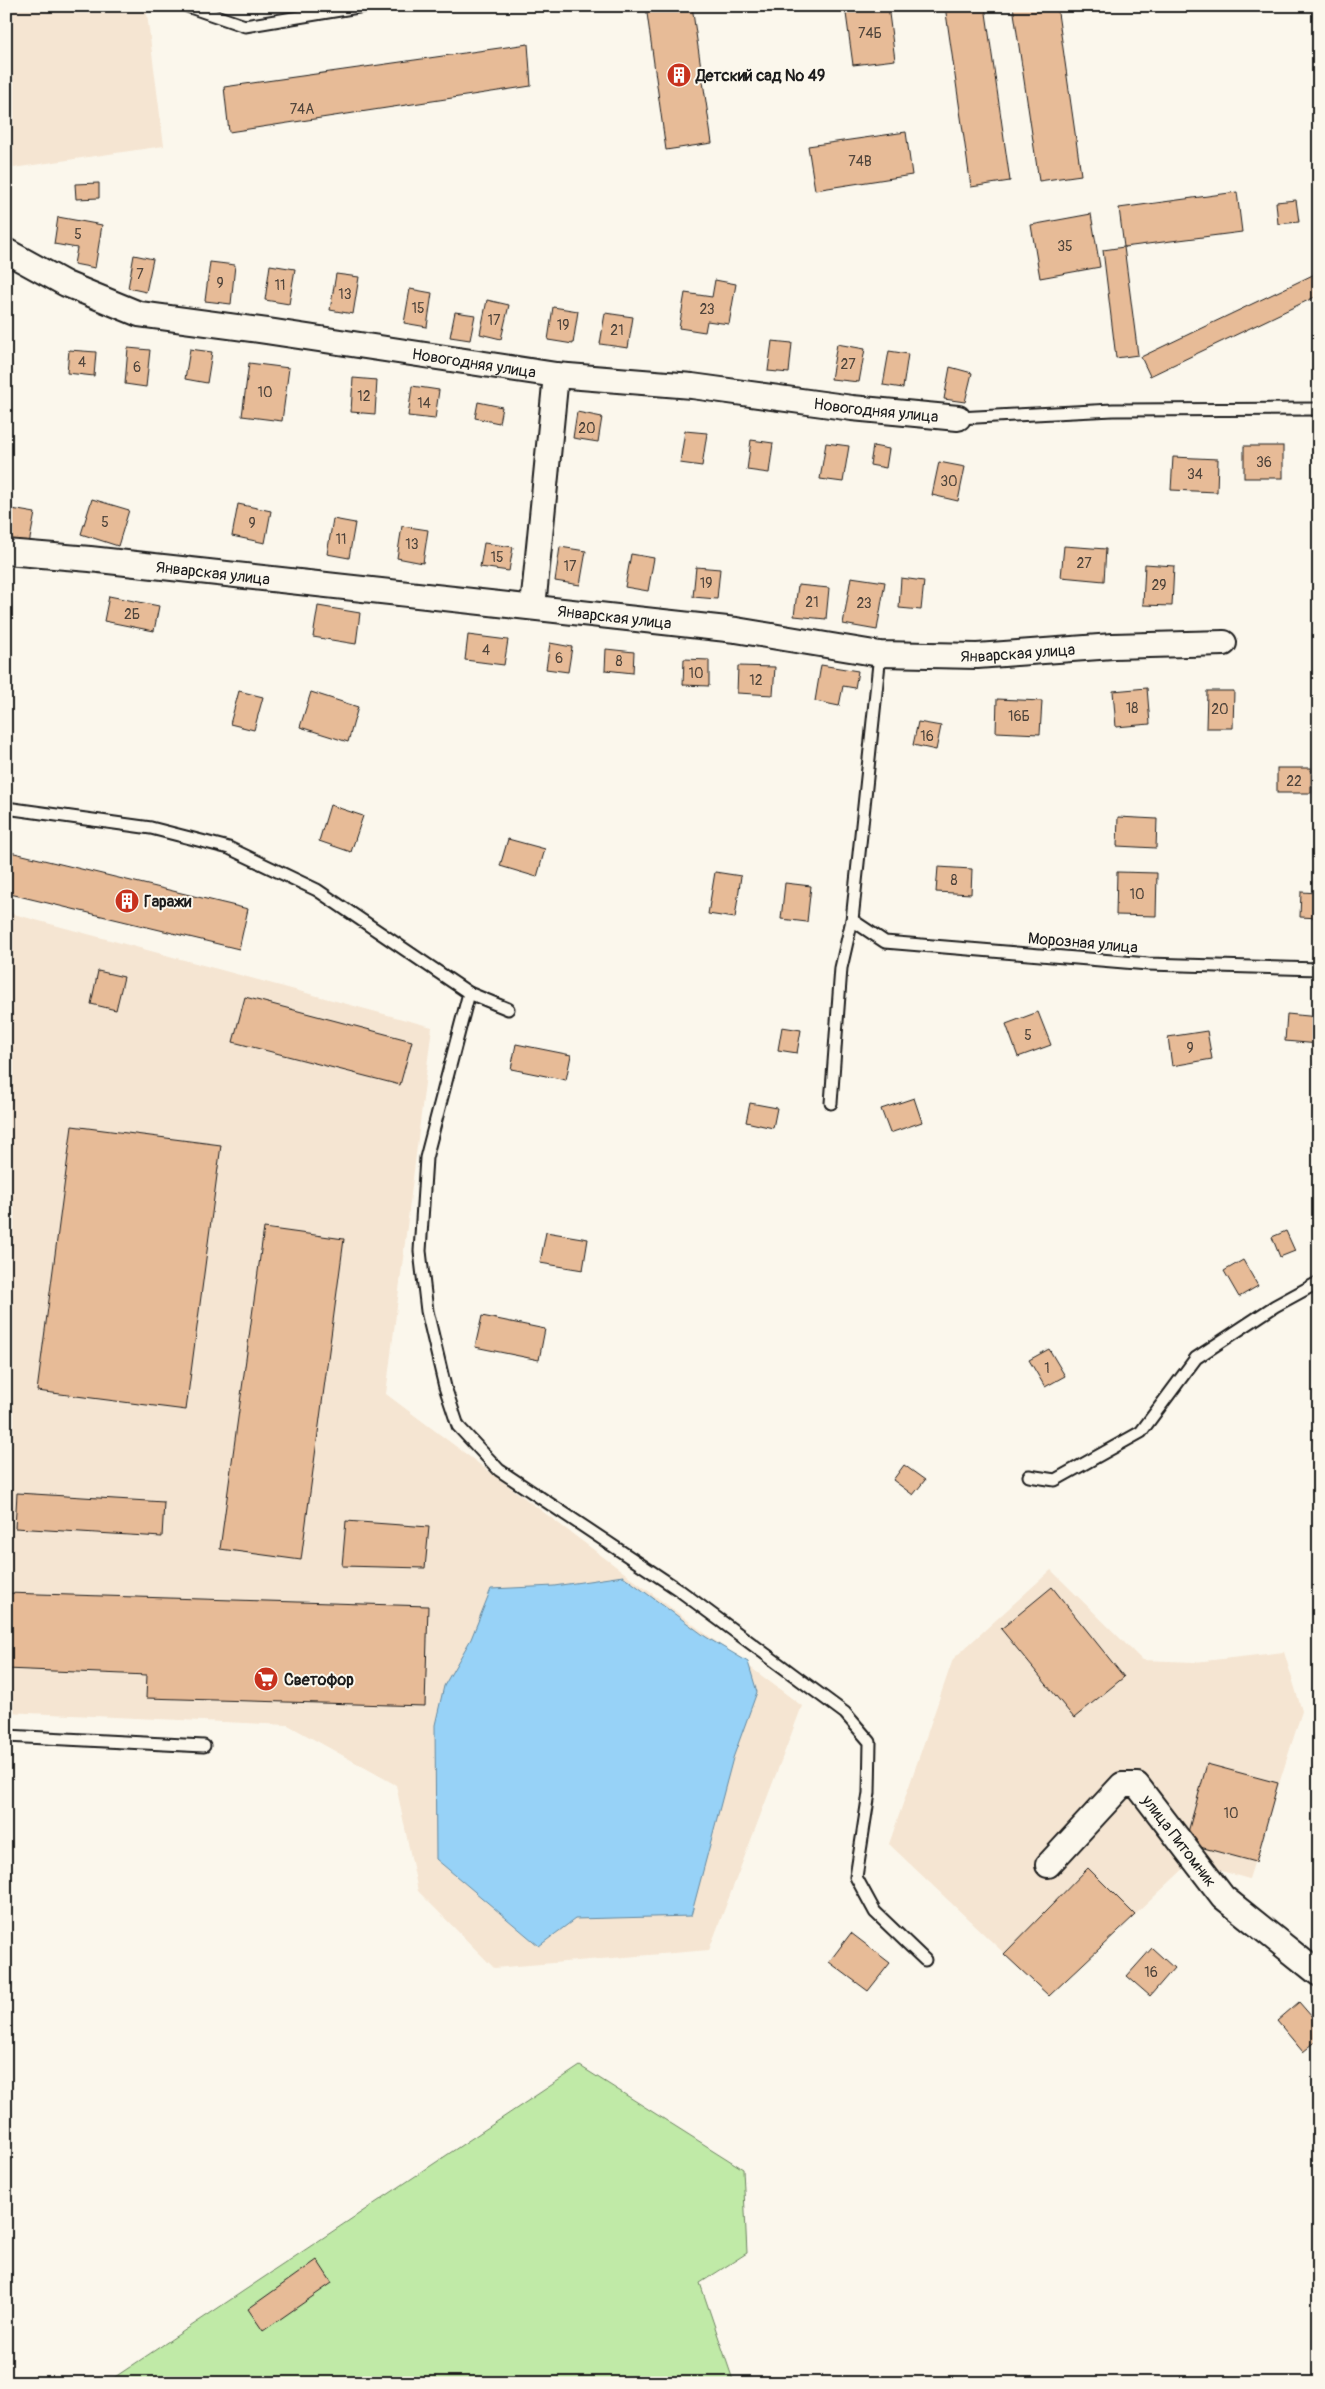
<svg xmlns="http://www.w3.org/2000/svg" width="1325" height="2389" viewBox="0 0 1325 2389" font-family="Pangolin,sans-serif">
  <rect width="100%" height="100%" fill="#fbf7ec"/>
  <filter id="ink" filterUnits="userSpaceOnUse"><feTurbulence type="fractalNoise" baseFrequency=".02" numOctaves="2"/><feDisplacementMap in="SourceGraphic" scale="10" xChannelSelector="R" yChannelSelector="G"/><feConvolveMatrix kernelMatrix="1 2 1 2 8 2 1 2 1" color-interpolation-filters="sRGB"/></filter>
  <g filter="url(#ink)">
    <g fill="#f5e5d2">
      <polygon points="6,6 146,6 164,146 6,169"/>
      <polygon points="6,912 432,1027 386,1394 802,1706 709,1950 494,1968 418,1891 396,1785 288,1725 6,1712"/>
      <polygon points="1051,1570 1142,1660 1195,1662 1284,1652 1302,1711 1249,1879 1191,1862 1049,1996 889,1844 953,1659"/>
    </g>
    <polygon fill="#c0eaa7" stroke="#6e8362" points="580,2066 743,2169 747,2253 700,2283 734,2383 106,2383"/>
    <polygon fill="#97d2f7" stroke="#66899f" points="623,1576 706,1637 748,1662 757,1692 733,1758 691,1916 575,1919 539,1946 436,1859 435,1725 444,1686 471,1639 491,1589 554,1586"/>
    <g fill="#e7bb97" stroke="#1c1c1c">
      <polygon points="646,6 692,6 712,143 666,150"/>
      <polygon points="845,6 888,6 895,60 853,65"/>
      <polygon points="945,6 985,6 1010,181 971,187"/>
      <polygon points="1013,6 1057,6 1081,175 1039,181"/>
      <polygon points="528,44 531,86 229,132 224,87"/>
      <polygon points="906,132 912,175 815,190 808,146"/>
      <polygon points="99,183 99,198 76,199 75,184"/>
      <polygon points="1237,192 1242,232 1124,247 1119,208"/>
      <polygon points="1296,200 1299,222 1278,224 1276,202"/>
      <polygon points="1091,214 1100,267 1040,278 1031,225"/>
      <polygon points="58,217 102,225 95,268 74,264 77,248 54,244"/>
      <polygon points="1124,247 1138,355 1116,358 1103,250"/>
      <polygon points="134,255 153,259 146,292 128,288"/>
      <polygon points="210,262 235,265 231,304 205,301"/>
      <polygon points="270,265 295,269 289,304 265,300"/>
      <polygon points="1319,272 1319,295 1150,376 1141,357"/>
      <polygon points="336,274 359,277 353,314 330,310"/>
      <polygon points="715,280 736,284 729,324 707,321 705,332 679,328 685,293 712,297"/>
      <polygon points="410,289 432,293 427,327 404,323"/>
      <polygon points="487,300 509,305 501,339 480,334"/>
      <polygon points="553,307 578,311 573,344 548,340"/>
      <polygon points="455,312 475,315 470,340 450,337"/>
      <polygon points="605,313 633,317 628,348 600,344"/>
      <polygon points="772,341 792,343 789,373 768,371"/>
      <polygon points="837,344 865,349 859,382 831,379"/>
      <polygon points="128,348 150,350 146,387 125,384"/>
      <polygon points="190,349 212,352 207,383 185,379"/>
      <polygon points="69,350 96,352 94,376 67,373"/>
      <polygon points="889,351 908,354 903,388 883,385"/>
      <polygon points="249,363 289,368 282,421 242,416"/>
      <polygon points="950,367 972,373 965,402 944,399"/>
      <polygon points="353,378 377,380 375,414 351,412"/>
      <polygon points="412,386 439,390 435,419 408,416"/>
      <polygon points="478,402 502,407 499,423 475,418"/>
      <polygon points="577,412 602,417 598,442 573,438"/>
      <polygon points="685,431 707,433 702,466 680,463"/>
      <polygon points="751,440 773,443 769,473 747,470"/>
      <polygon points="826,443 849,446 843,482 820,479"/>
      <polygon points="873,446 889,449 886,468 870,465"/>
      <rect x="1244" y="446" width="39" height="32"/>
      <polygon points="1173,457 1218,459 1217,492 1171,490"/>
      <polygon points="939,462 965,467 958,501 932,495"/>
      <polygon points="92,499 129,510 118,546 81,534"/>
      <polygon points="238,504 271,511 265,543 232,536"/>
      <polygon points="6,508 35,513 29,544 6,540"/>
      <polygon points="333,519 355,523 349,558 327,554"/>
      <polygon points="402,526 428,530 423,563 397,558"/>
      <polygon points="484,543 513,547 509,571 480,567"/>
      <polygon points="1064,546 1106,549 1104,581 1061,577"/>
      <polygon points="560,547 586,551 580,585 555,581"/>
      <polygon points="631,554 654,558 648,591 625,587"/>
      <polygon points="1145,564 1174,566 1172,606 1143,605"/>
      <polygon points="696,567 720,569 717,599 693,597"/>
      <polygon points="851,577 885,582 877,630 843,624"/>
      <polygon points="901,578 924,581 921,610 899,608"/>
      <polygon points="798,585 829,588 826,619 794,616"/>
      <polygon points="109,596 159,606 154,631 104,621"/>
      <polygon points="318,606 360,613 356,644 313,637"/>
      <polygon points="468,635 508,640 504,665 465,660"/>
      <polygon points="550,643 572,647 568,672 546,669"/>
      <polygon points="606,649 634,652 633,673 605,670"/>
      <polygon points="684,659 709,660 709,686 683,685"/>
      <polygon points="821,665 858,671 855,688 843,686 839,706 815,701"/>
      <polygon points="738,666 775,667 773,695 737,693"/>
      <polygon points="1147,688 1150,724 1116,727 1113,691"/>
      <polygon points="239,691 263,697 254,730 230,724"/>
      <polygon points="1207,691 1234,691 1233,728 1206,728"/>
      <polygon points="311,692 358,707 348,742 300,727"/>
      <polygon points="997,699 1042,701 1040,734 996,732"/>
      <polygon points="918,722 941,726 936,750 913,745"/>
      <rect x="1277" y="768" width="34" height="25"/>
      <polygon points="330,805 363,816 351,852 319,841"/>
      <polygon points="1118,817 1157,819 1156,848 1117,846"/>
      <polygon points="508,839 545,849 537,877 500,866"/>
      <polygon points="6,851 248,909 239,949 6,893"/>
      <polygon points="938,867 972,869 971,894 936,892"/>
      <polygon points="715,872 741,876 735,918 708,914"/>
      <polygon points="1117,872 1157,873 1156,916 1116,915"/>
      <polygon points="785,883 811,886 807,922 781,919"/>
      <polygon points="1301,892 1319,893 1319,918 1300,917"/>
      <polygon points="98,971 124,977 116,1010 91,1004"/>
      <polygon points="245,997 412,1041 400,1085 233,1042"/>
      <polygon points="1038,1012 1051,1045 1018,1057 1006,1024"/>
      <polygon points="1287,1014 1319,1017 1319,1044 1285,1041"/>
      <polygon points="782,1027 801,1030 797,1053 778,1050"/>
      <polygon points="1207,1031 1212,1059 1172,1066 1168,1037"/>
      <polygon points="516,1044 571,1055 566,1080 511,1069"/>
      <polygon points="914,1098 922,1122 890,1133 881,1109"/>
      <polygon points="750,1103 777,1108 773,1128 746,1122"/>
      <polygon points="72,1126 221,1145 186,1410 37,1391"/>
      <polygon points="264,1228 344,1239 301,1560 220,1549"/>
      <polygon points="1286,1231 1295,1251 1280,1257 1272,1237"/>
      <polygon points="546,1232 588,1239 583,1270 540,1263"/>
      <polygon points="1243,1260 1258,1286 1239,1297 1224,1271"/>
      <polygon points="482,1316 545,1329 539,1360 475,1347"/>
      <polygon points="1049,1349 1065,1376 1045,1387 1029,1360"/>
      <polygon points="904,1465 925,1480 913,1495 893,1480"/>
      <polygon points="17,1493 164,1502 162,1537 15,1528"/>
      <polygon points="346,1521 429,1527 425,1568 342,1566"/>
      <polygon points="1052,1587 1124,1677 1074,1718 1001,1629"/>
      <polygon points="6,1593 428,1606 425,1706 146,1698 147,1675 6,1669"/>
      <polygon points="1207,1764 1278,1783 1256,1862 1185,1843"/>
      <polygon points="1088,1868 1135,1915 1049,1996 1004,1954"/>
      <polygon points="851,1933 890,1963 868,1991 829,1962"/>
      <polygon points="1152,1948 1174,1968 1150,1996 1127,1976"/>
      <polygon points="1299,2002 1319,2025 1319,2039 1303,2052 1277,2021"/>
      <polygon points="317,2260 332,2283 263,2331 248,2309"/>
    </g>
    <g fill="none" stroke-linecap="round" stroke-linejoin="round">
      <defs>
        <g id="lane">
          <polyline points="187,6 245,26 364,6"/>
          <polyline points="958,418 1113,410 1319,409"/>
          <polyline points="6,808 151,828 229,848 317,890 469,993 426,1158 420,1251 427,1311 445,1387 458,1426 499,1470 679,1590 845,1713 870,1742 869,1793 856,1877 875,1912 925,1960"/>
          <polyline points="852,920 885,942 1148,964 1319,969"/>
          <polyline points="469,993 508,1009"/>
          <polyline points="831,1103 841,968 852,920 880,654"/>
          <polyline points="1029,1476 1055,1480 1141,1432 1196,1358 1275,1306 1319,1282"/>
          <polyline points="6,1736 204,1746"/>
        </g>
        <g id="street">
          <path id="s1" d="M6 251 66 284 139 314 267 331 556 375 692 386 852 408 958 418"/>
          <path id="s2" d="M6 552 90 559 736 630 880 654 977 656 1113 646 1224 643"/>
          <polyline points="533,607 556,375"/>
          <path id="s3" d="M1048 1865 1122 1785H1137L1223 1897 1319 1974"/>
        </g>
      </defs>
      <use href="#lane" stroke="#1c1c1c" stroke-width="15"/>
      <use href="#street" stroke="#1c1c1c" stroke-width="28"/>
      <use href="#lane" stroke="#fbf7ec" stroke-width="11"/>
      <use href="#street" stroke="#fbf7ec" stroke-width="24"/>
    </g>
  </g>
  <defs>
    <symbol id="building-disc" viewBox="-11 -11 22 22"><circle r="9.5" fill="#c8321e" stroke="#fbf7ec"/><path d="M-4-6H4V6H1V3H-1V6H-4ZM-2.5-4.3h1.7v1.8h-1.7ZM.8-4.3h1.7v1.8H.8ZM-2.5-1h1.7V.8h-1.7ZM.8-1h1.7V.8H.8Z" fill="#fff"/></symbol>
    <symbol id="supermarket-disc" viewBox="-11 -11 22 22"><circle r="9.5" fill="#c8321e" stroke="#fbf7ec"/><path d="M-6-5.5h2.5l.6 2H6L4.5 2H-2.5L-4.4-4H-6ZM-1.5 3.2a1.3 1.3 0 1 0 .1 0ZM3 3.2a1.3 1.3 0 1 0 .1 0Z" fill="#fff"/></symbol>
  </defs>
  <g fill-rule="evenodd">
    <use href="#building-disc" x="665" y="61" width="28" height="28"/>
    <use href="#building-disc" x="113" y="887" width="28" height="28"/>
    <use href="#supermarket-disc" x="252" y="1665" width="28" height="28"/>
  </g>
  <g text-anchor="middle" stroke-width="4" stroke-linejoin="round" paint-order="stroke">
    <g font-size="14" fill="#4f443b">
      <text x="870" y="38">74Б</text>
      <text x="302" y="114">74А</text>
      <text x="860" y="166">74В</text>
      <text x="78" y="239">5</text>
      <text x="1065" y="251">35</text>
      <text x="140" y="279">7</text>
      <text x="220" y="288">9</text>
      <text x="280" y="290">11</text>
      <text x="345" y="299">13</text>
      <text x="418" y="313">15</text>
      <text x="707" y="314">23</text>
      <text x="494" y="325">17</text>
      <text x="563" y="330">19</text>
      <text x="617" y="335">21</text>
      <text x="82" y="367">4</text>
      <text x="848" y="369">27</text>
      <text x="137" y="372">6</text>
      <text x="265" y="397">10</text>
      <text x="364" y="401">12</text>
      <text x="424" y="408">14</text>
      <text x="587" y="433">20</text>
      <text x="1264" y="467">36</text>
      <text x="1195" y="479">34</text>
      <text x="949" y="486">30</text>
      <text x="105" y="527">5</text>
      <text x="252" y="528">9</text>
      <text x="341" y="544">11</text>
      <text x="412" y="549">13</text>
      <text x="497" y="562">15</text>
      <text x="1084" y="568">27</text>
      <text x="570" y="571">17</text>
      <text x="706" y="588">19</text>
      <text x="1159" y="590">29</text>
      <text x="812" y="607">21</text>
      <text x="864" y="608">23</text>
      <text x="132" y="619">2Б</text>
      <text x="486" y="655">4</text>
      <text x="559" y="663">6</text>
      <text x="619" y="666">8</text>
      <text x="696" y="678">10</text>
      <text x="756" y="685">12</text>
      <text x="1132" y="713">18</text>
      <text x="1220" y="714">20</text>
      <text x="1019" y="721">16Б</text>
      <text x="927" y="741">16</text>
      <text x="1294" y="786">22</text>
      <text x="954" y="885">8</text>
      <text x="1137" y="899">10</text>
      <text x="1028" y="1040">5</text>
      <text x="1190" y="1053">9</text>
      <text x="1047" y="1373">1</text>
      <text x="1231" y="1818">10</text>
      <text x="1151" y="1977">16</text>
    </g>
    <g font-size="16" font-weight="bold" fill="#1c1c1c" stroke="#fbf7ec" text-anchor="start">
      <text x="696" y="81">Детский сад № 49</text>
      <text x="144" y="907">Гаражи</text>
      <text x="284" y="1685">Светофор</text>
    </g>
    <g font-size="16" fill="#1c1c1c" stroke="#fbf7ec">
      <text dy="6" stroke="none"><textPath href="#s1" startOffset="486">Новогодняя улица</textPath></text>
      <text dy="6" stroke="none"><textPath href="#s1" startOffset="891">Новогодняя улица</textPath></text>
      <text dy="6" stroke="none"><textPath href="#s2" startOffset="208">Январская улица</textPath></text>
      <text dy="6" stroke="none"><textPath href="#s2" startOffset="612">Январская улица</textPath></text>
      <text dy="6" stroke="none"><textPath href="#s2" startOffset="1018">Январская улица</textPath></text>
      <text transform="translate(1083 942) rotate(5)" y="6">Морозная улица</text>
      <text dy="6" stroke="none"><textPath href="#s3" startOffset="194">улица Питомник</textPath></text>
    </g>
  </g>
  <rect width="1325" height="2389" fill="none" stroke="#fbf7ec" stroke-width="25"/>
  <rect x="12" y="12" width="1300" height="2364" fill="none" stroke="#1c1c1c" stroke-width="2" filter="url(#ink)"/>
</svg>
